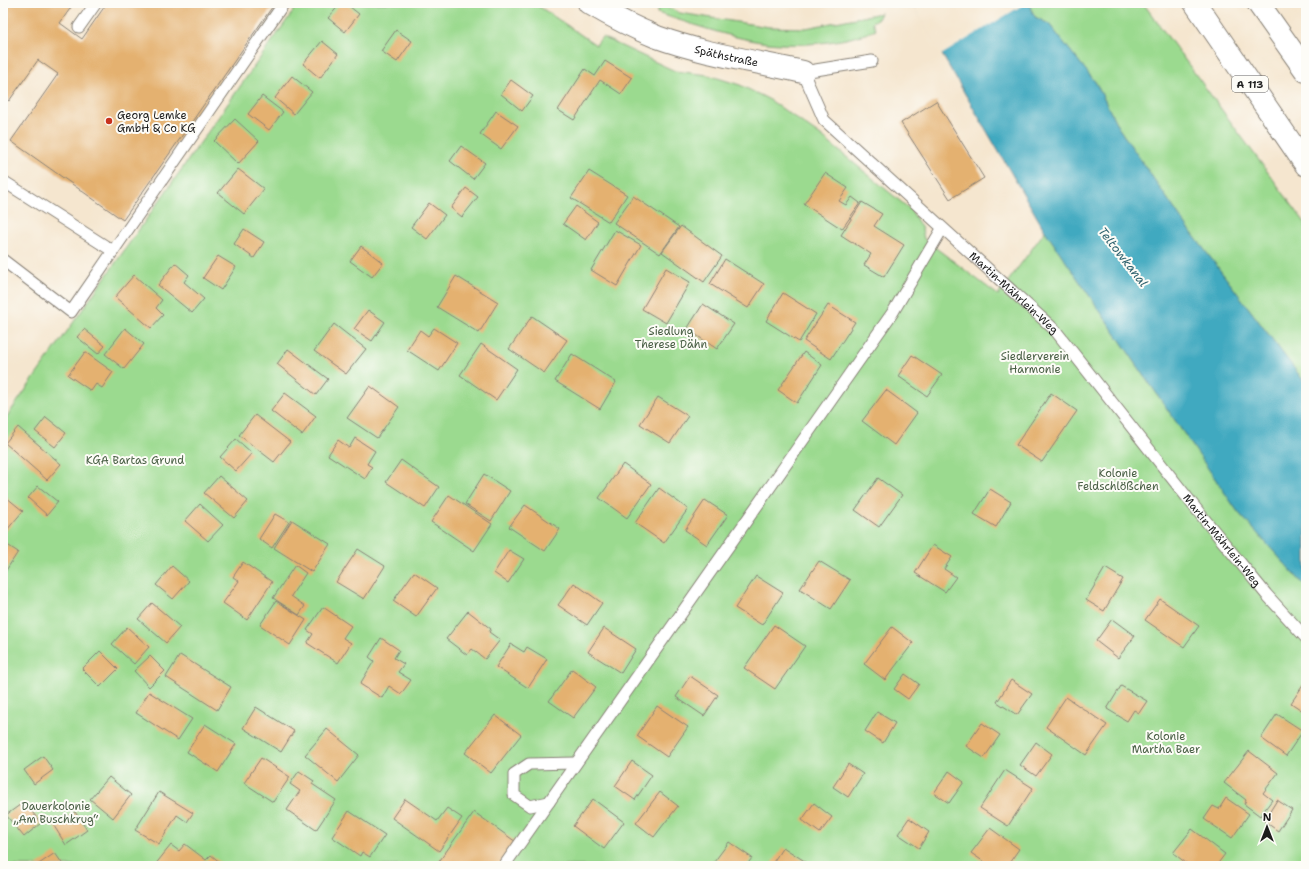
<svg xmlns="http://www.w3.org/2000/svg" width="1309" height="869" viewBox="0 0 1309 869" font-family="'Shantell Sans',sans-serif">
  <rect width="100%" height="100%" fill="#fdfcf7"/>
  <filter id="ink" filterUnits="userSpaceOnUse"><feTurbulence type="fractalNoise" baseFrequency=".025" numOctaves="2"/><feDisplacementMap in="SourceGraphic" scale="8" xChannelSelector="R" yChannelSelector="G"/><feConvolveMatrix kernelMatrix="1 2 1 2 8 2 1 2 1" color-interpolation-filters="sRGB"/></filter>
  <filter id="wash" filterUnits="userSpaceOnUse"><feTurbulence type="fractalNoise" baseFrequency=".012" numOctaves="4" result="noise"/><feDisplacementMap in="SourceGraphic" scale="16" xChannelSelector="R" yChannelSelector="G"/><feGaussianBlur stdDeviation="0.9" result="paint"/><feColorMatrix in="noise" values="0 0 0 0 0 0 0 0 0 0 0 0 0 0 0 0 0 1.4 0 .05"/><feComposite in="paint" operator="in"/></filter>
  <g filter="url(#wash)">
    <rect width="100%" height="100%" fill="#f5e6cf"/>
    <g fill="#9bda8f" stroke="#5c7b56">
      <polygon points="299,3 534,3 596,45 602,37 675,71 708,75 740,85 770,100 821,136 911,210 922,229 924,239 998,295 1045,231 1238,512 1306,587 1306,866 3,866 3,422"/>
      <polygon points="1028,3 1143,3 1306,224 1306,384 1182,220 1118,127 1096,83 1049,24 1035,17"/>
      <path d="M661 4 680 13 769 27 806 28 881 13 878 19 872 22 876 30C842 44 791 48 755 41 722 35 689 23 657 13Z"/>
    </g>
    <polygon fill="#40a9c0" stroke="#2e626e" points="912,3 1028,3 1035,17 1049,24 1096,83 1118,127 1182,220 1306,384 1306,587 1238,512 1045,231"/>
    <polygon fill="#f5e6cf" points="922,3 1026,3 941,55 914,8"/>
    <g id="blocks">
      <g fill="#e4b16f">
        <polygon points="3,3 74,3 60,23 82,39 107,3 275,3 123,220 11,141 58,74 38,60 9,101 3,96"/>
        <polygon points="341,3 345,3 359,14 345,32 328,18"/>
        <polygon points="396,30 412,41 397,62 381,51"/>
        <polygon points="322,41 338,54 320,78 303,64"/>
        <polygon points="605,61 632,78 621,94 600,80 574,120 558,110 585,69 595,76"/>
        <polygon points="292,76 312,92 294,114 275,98"/>
        <polygon points="511,80 533,96 522,111 501,94"/>
        <polygon points="262,96 283,112 269,130 248,114"/>
        <polygon points="936,101 984,178 950,199 901,123"/>
        <polygon points="496,111 518,126 501,149 480,134"/>
        <polygon points="235,119 259,141 238,164 214,141"/>
        <polygon points="461,146 485,163 473,179 450,161"/>
        <polygon points="238,169 264,189 244,214 218,193"/>
        <polygon points="589,171 627,195 609,222 571,198"/>
        <polygon points="825,173 848,188 839,201 846,205 852,197 860,203 842,229 804,204"/>
        <polygon points="466,188 478,197 462,217 451,208"/>
        <polygon points="633,196 679,227 660,254 614,223"/>
        <polygon points="862,202 882,214 874,226 904,245 884,277 864,265 871,254 841,235"/>
        <polygon points="429,203 445,215 427,239 411,227"/>
        <polygon points="576,206 598,222 586,240 563,224"/>
        <polygon points="681,226 722,256 704,282 662,252"/>
        <polygon points="244,229 264,242 254,258 234,244"/>
        <polygon points="615,230 641,245 617,286 591,270"/>
        <polygon points="361,246 383,263 372,277 350,261"/>
        <polygon points="218,256 236,267 221,290 203,278"/>
        <polygon points="725,259 764,284 748,308 710,284"/>
        <polygon points="175,263 189,275 184,282 204,299 192,313 158,285"/>
        <polygon points="666,268 690,282 666,323 642,309"/>
        <polygon points="134,275 162,300 156,308 163,315 151,328 115,297"/>
        <polygon points="456,276 498,302 479,333 437,307"/>
        <polygon points="783,293 816,314 799,342 766,321"/>
        <polygon points="703,304 734,324 717,349 687,329"/>
        <polygon points="828,305 855,322 831,359 804,341"/>
        <polygon points="368,310 385,322 372,341 354,329"/>
        <polygon points="532,316 567,340 544,373 509,349"/>
        <polygon points="334,324 366,349 346,374 314,351"/>
        <polygon points="125,328 144,344 124,369 105,354"/>
        <polygon points="434,328 457,343 439,371 407,350 420,330 428,336"/>
        <polygon points="84,329 105,346 98,354 77,337"/>
        <polygon points="481,344 517,369 496,400 460,375"/>
        <polygon points="288,349 328,379 316,395 277,364"/>
        <polygon points="85,352 113,372 102,388 96,384 91,391 68,375"/>
        <polygon points="804,352 822,365 797,403 778,390"/>
        <polygon points="572,354 616,382 600,409 555,381"/>
        <polygon points="912,355 942,375 927,396 898,376"/>
        <polygon points="370,386 399,407 377,438 347,418"/>
        <polygon points="886,390 917,413 894,445 862,421"/>
        <polygon points="285,393 316,416 302,435 271,411"/>
        <polygon points="1051,393 1077,411 1042,462 1016,445"/>
        <polygon points="658,397 688,416 670,443 640,424"/>
        <polygon points="255,415 290,442 274,462 239,435"/>
        <polygon points="46,417 66,433 55,447 35,431"/>
        <polygon points="18,427 61,464 47,480 5,443"/>
        <polygon points="355,438 375,451 367,464 372,467 365,479 328,455 338,440 349,448"/>
        <polygon points="236,439 252,453 236,471 220,457"/>
        <polygon points="401,460 439,487 425,508 386,482"/>
        <polygon points="623,464 651,484 627,518 599,498"/>
        <polygon points="484,474 510,491 491,521 465,504"/>
        <polygon points="219,476 248,501 234,518 204,493"/>
        <polygon points="878,478 902,495 879,527 855,510"/>
        <polygon points="38,486 58,502 47,515 28,498"/>
        <polygon points="659,488 688,509 664,543 635,523"/>
        <polygon points="990,489 1011,502 996,527 974,514"/>
        <polygon points="449,495 492,524 474,551 431,522"/>
        <polygon points="6,497 23,511 6,531 3,529 3,501"/>
        <polygon points="705,500 728,515 707,545 685,530"/>
        <polygon points="200,504 223,525 208,541 185,521"/>
        <polygon points="525,505 560,529 545,551 509,527"/>
        <polygon points="275,514 289,522 272,548 259,539"/>
        <polygon points="292,520 330,544 312,572 274,548"/>
        <polygon points="3,542 18,552 3,575"/>
        <polygon points="933,545 952,557 944,569 956,577 945,592 915,573"/>
        <polygon points="358,549 385,566 364,599 336,582"/>
        <polygon points="509,550 524,559 508,583 494,573"/>
        <polygon points="819,561 850,580 831,609 800,589"/>
        <polygon points="243,562 272,582 247,620 223,603 239,581 233,577"/>
        <polygon points="295,565 306,573 291,596 305,606 299,615 273,598"/>
        <polygon points="172,566 189,581 173,599 156,585"/>
        <polygon points="1105,568 1123,579 1104,611 1086,600"/>
        <polygon points="414,572 437,588 416,617 393,601"/>
        <polygon points="756,576 783,593 762,625 735,608"/>
        <polygon points="574,583 602,603 587,625 558,605"/>
        <polygon points="1160,599 1199,626 1184,647 1145,620"/>
        <polygon points="276,601 306,620 290,645 260,625"/>
        <polygon points="152,603 180,627 166,643 138,619"/>
        <polygon points="323,607 351,626 343,638 351,643 338,663 307,643 313,634 307,630"/>
        <polygon points="468,611 491,629 489,632 500,640 485,659 472,649 467,655 446,639"/>
        <polygon points="1112,619 1135,636 1118,658 1096,641"/>
        <polygon points="774,625 805,646 775,689 744,668"/>
        <polygon points="127,627 149,647 134,664 112,644"/>
        <polygon points="892,627 913,643 885,680 864,664"/>
        <polygon points="604,628 636,649 621,673 588,652"/>
        <polygon points="381,638 399,650 394,658 404,664 398,672 411,680 401,694 389,686 382,698 360,684 374,661 369,657"/>
        <polygon points="511,644 524,652 527,647 547,659 528,688 496,667"/>
        <polygon points="100,651 118,669 100,687 82,669"/>
        <polygon points="180,655 231,687 217,710 166,677"/>
        <polygon points="150,656 165,671 149,687 134,671"/>
        <polygon points="572,669 596,687 573,718 549,701"/>
        <polygon points="905,674 919,684 908,699 894,689"/>
        <polygon points="690,676 718,695 704,716 676,697"/>
        <polygon points="1011,680 1032,694 1017,715 997,702"/>
        <polygon points="1306,681 1306,713 1291,703"/>
        <polygon points="1121,686 1147,701 1139,713 1134,710 1127,721 1107,709"/>
        <polygon points="149,692 192,719 178,740 136,713"/>
        <polygon points="1066,697 1107,725 1086,755 1046,727"/>
        <polygon points="657,706 688,727 667,757 637,736"/>
        <polygon points="256,707 294,731 281,752 243,728"/>
        <polygon points="877,712 895,723 883,743 865,731"/>
        <polygon points="1277,714 1303,731 1286,756 1261,738"/>
        <polygon points="495,715 521,735 491,773 465,753"/>
        <polygon points="982,723 1000,735 984,758 966,746"/>
        <polygon points="205,724 236,744 218,772 187,752"/>
        <polygon points="327,729 359,755 338,782 305,755"/>
        <polygon points="1036,742 1052,754 1036,776 1020,765"/>
        <polygon points="1249,751 1278,773 1263,793 1272,800 1260,816 1244,804 1246,800 1224,783"/>
        <polygon points="43,756 53,770 34,784 24,770"/>
        <polygon points="261,758 290,777 273,802 244,783"/>
        <polygon points="632,761 652,775 635,800 615,786"/>
        <polygon points="848,764 863,774 848,797 833,787"/>
        <polygon points="1005,770 1033,788 1008,826 980,808"/>
        <polygon points="299,771 314,781 312,784 336,800 316,830 287,810 300,791 290,784"/>
        <polygon points="949,771 964,782 949,803 934,793"/>
        <polygon points="109,777 131,795 113,818 90,799"/>
        <polygon points="159,792 193,813 187,822 177,815 159,844 135,830"/>
        <polygon points="660,792 678,806 654,837 636,823"/>
        <polygon points="1226,798 1249,814 1232,838 1204,819 1213,806 1219,809"/>
        <polygon points="405,799 437,821 447,808 462,818 439,851 392,818"/>
        <polygon points="593,799 624,822 604,849 573,826"/>
        <polygon points="1277,800 1292,810 1278,831 1264,821"/>
        <polygon points="24,802 41,823 24,837 6,815"/>
        <polygon points="814,803 832,817 820,833 802,820"/>
        <polygon points="349,811 385,835 370,857 362,852 360,856 332,837"/>
        <polygon points="75,812 87,830 66,845 54,826"/>
        <polygon points="474,812 516,842 500,866 443,866 438,863"/>
        <polygon points="909,818 929,832 919,848 898,834"/>
        <polygon points="990,828 1019,849 1007,866 990,866 971,853"/>
        <polygon points="1192,829 1225,854 1216,866 1190,866 1173,853"/>
        <polygon points="729,842 752,858 746,866 711,866"/>
        <polygon points="185,844 206,860 211,855 221,863 219,866 180,866 177,864 175,866 154,866 171,845 179,851"/>
        <polygon points="783,847 806,862 804,866 775,866 772,864"/>
        <polygon points="55,853 64,866 36,866"/>
      </g>
    </g>
  </g>
  <g filter="url(#ink)">
    <use href="#blocks" fill-opacity="0" stroke="#888176" stroke-width="1"/>
    <g fill="none" stroke-linecap="round" stroke-linejoin="round">
      <defs>
        <g id="service">
          <polyline points="79,27 96,3"/>
          <path id="s1" d="M872 61 803 72 824 120 1055 330 1201 515 1266 594 1306 638"/>
          <polyline points="3,181 113,251"/>
          <polyline points="3,260 71,312 284,3"/>
          <polyline points="549,802 530,806 514,795 514,774 529,764 576,763"/>
          <polyline points="504,866 893,312 942,229"/>
        </g>
        <g id="minor">
          <path id="s2" d="M589 3C611 16 634 28 657 37 704 54 754 61 803 72"/>
        </g>
        <g id="motorway">
          <polyline points="1195,3 1306,165"/>
          <polyline points="1258,3 1306,71"/>
        </g>
      </defs>
      <use href="#service" stroke="#888176" stroke-width="13"/>
      <use href="#minor" stroke="#888176" stroke-width="24"/>
      <use href="#motorway" stroke="#888176" stroke-width="24"/>
      <use href="#service" stroke="#fff" stroke-width="11"/>
      <use href="#minor" stroke="#fff" stroke-width="22"/>
      <use href="#motorway" stroke="#fff" stroke-width="22"/>
    </g>
  </g>
  <circle fill="#c8321e" stroke="#fdfcf7" stroke-width="1.5" cx="109" cy="121" r="4"/>
  <g text-anchor="middle" stroke-width="4" stroke-linejoin="round" paint-order="stroke">
    <rect fill="#fdfcf7" stroke="#605f5e" stroke-width="1" x="1232" y="76" width="36" height="16" rx="3"/>
    <g font-size="10" font-weight="bold" fill="#1c1c1c">
      <text x="1250" y="88">A 113</text>
    </g>
    <g font-size="11" fill="#1c1c1c" stroke="#fdfcf7">
      <text dy="4" stroke="none"><textPath href="#s2" startOffset="148">Späthstraße</textPath></text>
      <text dy="4" stroke="none"><textPath href="#s1" startOffset="379">Martin-Mährlein-Weg</textPath></text>
      <text dy="4" stroke="none"><textPath href="#s1" startOffset="703">Martin-Mährlein-Weg</textPath></text>
    </g>
    <g font-size="11" fill="#1c1c1c" stroke="#fdfcf7" text-anchor="start">
      <text x="117" y="119">Georg Lemke<tspan x="117" dy="13">GmbH &amp; Co KG</tspan></text>
    </g>
    <g font-size="11" fill="#485e44" stroke="#fdfcf7">
      <text x="671" y="335">Siedlung<tspan x="671" dy="13">Therese Dähn</tspan></text>
      <text x="1035" y="360">Siedlerverein<tspan x="1035" dy="13">Harmonie</tspan></text>
      <text x="135" y="464">KGA Bartas Grund</text>
      <text x="1118" y="477">Kolonie<tspan x="1118" dy="13">Feldschlößchen</tspan></text>
      <text x="1166" y="740">Kolonie<tspan x="1166" dy="13">Martha Baer</tspan></text>
      <text x="56" y="810">Dauerkolonie<tspan x="56" dy="13">„Am Buschkrug“</tspan></text>
    </g>
    <g font-size="12" font-style="italic" fill="#2e626e" stroke="#fdfcf7">
      <text transform="translate(1123 257) rotate(52)" y="4">Teltowkanal</text>
    </g>
  </g>
  <rect width="1309" height="869" fill="none" stroke="#fdfcf7" stroke-width="16"/>
  <g transform="translate(1267 827)" stroke="#fdfcf7" stroke-width="3" paint-order="stroke">
  <path d="M0-3L7 15L0 10L-7 15Z" fill="#1c1c1c"/>
  <text y="-6" font-size="11" font-weight="bold" text-anchor="middle" fill="#1c1c1c">N</text>
  </g>
</svg>
